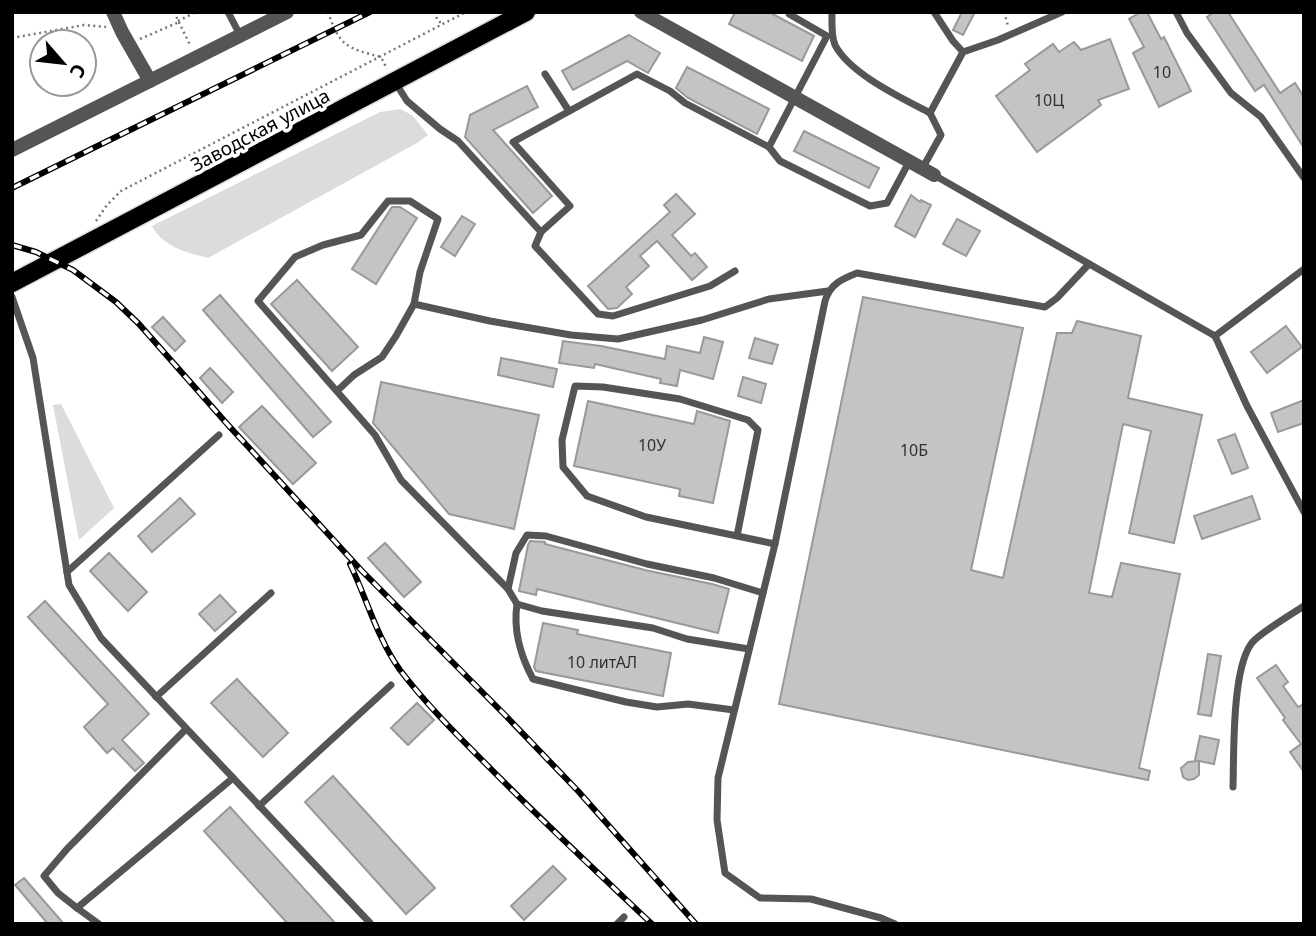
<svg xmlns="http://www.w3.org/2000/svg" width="1316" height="936" viewBox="0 0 1316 936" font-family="'Noto Sans',sans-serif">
  <rect width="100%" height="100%" fill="#fff"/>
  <g fill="#dcdcdc">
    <path d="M401 109 413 116 428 135 417 143 208 258C187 253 163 247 152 226L380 112Z"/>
    <polygon points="61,404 114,508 79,540 53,405"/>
  </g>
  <g fill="#c4c4c4" stroke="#999" stroke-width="2">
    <polygon points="735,12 769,12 814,36 802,61 729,24"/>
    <polygon points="962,12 975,12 963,35 953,30"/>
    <polygon points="1141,12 1147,12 1161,39 1164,37 1191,91 1159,107 1133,53 1144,47 1129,19"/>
    <polygon points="1214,12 1228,12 1280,93 1295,83 1304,97 1304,148 1264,85 1255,91 1207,17"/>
    <polygon points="629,35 660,53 648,73 627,61 573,90 562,71"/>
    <polygon points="1110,39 1129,89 1098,100 1101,105 1037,152 996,96 1030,70 1025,64 1053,44 1059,52 1074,42 1081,50"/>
    <polygon points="687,67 769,109 757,134 688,98 676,88"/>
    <polygon points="527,86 538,107 493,130 552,196 533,213 465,137 470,115"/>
    <polygon points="804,131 879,168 869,188 794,151"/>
    <polygon points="676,194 695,214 672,235 691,256 695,253 707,267 692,280 657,241 640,256 649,266 626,287 632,294 617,308 608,309 588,286 670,212 664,205"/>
    <polygon points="911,195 920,202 921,200 931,205 915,237 895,226"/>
    <polygon points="392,207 400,207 417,218 376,284 352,269"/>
    <polygon points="462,216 475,224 455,256 441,247"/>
    <polygon points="957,219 980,231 966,256 943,244"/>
    <polygon points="297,280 358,347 332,371 271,304"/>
    <polygon points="220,295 331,422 313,437 203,310"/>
    <polygon points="863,297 1023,328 971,570 1003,578 1057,333 1072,333 1077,321 1141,336 1128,398 1202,415 1174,543 1129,533 1151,431 1123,424 1089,593 1112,597 1121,563 1180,574 1139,768 1150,771 1148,780 779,704"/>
    <polygon points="163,317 185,341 175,351 152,327"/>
    <polygon points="1286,326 1302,347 1267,373 1251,352"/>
    <polygon points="704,337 723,342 713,379 680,370 677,386 660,383 661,379 595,364 594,368 559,363 563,341 601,346 665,359 667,346 700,353"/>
    <polygon points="755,338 778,345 772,364 749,358"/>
    <polygon points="501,358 557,369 553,387 498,375"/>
    <polygon points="210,368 233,392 222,403 200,378"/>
    <polygon points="743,377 766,384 761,403 738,396"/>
    <polygon points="381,382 539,415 514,529 449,514 373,423"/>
    <polygon points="1304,400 1304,423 1278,432 1271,413"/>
    <polygon points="588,401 694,424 697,411 730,421 713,503 679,496 680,489 574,466"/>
    <polygon points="262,406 316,463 293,484 239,427"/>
    <polygon points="1235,434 1248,468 1232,474 1218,440"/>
    <polygon points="1252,496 1260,519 1202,539 1194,516"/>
    <polygon points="180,498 195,514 152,552 138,536"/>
    <polygon points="530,541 545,542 545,544 645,570 712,584 729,589 718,633 537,589 536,595 519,591 528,545"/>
    <polygon points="385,543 421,582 404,597 368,558"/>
    <polygon points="109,553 147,592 128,611 90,571"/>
    <polygon points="220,595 236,612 215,631 199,614"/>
    <polygon points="45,601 149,714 122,740 144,763 135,771 113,748 107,753 84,727 108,704 28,617"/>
    <polygon points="543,623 578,630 577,634 671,653 663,696 536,671 534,667"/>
    <polygon points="1208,654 1221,656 1211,716 1198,714"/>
    <polygon points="1276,665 1288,682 1283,686 1298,707 1304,704 1304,772 1290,752 1301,744 1283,720 1285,718 1257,678"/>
    <polygon points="237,679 288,733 263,757 211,703"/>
    <polygon points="417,703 434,720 408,745 391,728"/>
    <polygon points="1200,736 1219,740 1214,764 1199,761 1199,775 1194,779 1188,780 1183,777 1181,768 1188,762 1197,761 1195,760"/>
    <polygon points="333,776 435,888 406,914 305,802"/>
    <polygon points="230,807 336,924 288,924 204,831"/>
    <polygon points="553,866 566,879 524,920 511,906"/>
    <polygon points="24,878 64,924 48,924 15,885"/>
  </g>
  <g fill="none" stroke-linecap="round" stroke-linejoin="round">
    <defs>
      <polyline id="primary" points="12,283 526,12"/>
    </defs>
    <use href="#primary" stroke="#dbdbdb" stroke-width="21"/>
    <g stroke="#777" stroke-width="2.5" stroke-dasharray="2 3.5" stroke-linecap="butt">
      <polyline points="174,12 190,45"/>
      <path d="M328 12C340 47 347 48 381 57L387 69"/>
      <polyline points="434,12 438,21 442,23"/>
      <polyline points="1004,12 1008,26"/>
      <polyline points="178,21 196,12"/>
      <polyline points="12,38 84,25 106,27"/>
      <polyline points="140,39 179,22"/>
      <polyline points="96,221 107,205 121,191 466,12"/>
    </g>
    <g stroke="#555" stroke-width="7">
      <polyline points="228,12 240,35"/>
      <path d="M832 12C832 22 831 36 835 45 850 74 902 98 930 113"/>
      <polyline points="934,12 953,41 963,52"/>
      <polyline points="1176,12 1187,33 1231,93 1261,117 1304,178"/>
      <polyline points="545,74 569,111"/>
      <polyline points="395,82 407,101 440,129 458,141 541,232 570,206 513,142 637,74 670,91 685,103 769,147 827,36 789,14 789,12"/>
      <polyline points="769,147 780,161 870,206 887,203 909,162"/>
      <polyline points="922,169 941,135 930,113 963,52 998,40 1062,12"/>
      <polyline points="934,175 1215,336 1304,269"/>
      <polyline points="541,232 535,246 598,314 613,316 710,286 735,271"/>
      <polyline points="12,297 33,358 69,585 101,638 371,924"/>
      <polyline points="414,304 490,321 571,335 618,339 702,320 769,299 828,291"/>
      <polyline points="1215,336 1247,406 1304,512"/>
      <polyline points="337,391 354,375 382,357 396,336 414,304 420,272 438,219 410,201 388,201 361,235 323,245 295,257 258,301 375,435 401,480 508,589 516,553 527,535 546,536 647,564 714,578 763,593"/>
      <polyline points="737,536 758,430 748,420 680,399 603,387 575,386 562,440 563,467 587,496 646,517 775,544"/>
      <polyline points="67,572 219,435"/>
      <polyline points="508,589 517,604 542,611 653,628 687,639 749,649"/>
      <path d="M517 604C513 631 520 655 533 679L626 702 657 707 688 704 734 710"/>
      <polyline points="156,697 271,593"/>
      <path d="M1233 787C1234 752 1232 671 1251 644 1258 634 1292 614 1304 606"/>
      <polyline points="259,806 391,685"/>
      <polyline points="77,908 58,893 44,876 67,849 186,729"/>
      <polyline points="99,924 77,908 233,778"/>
      <polyline points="617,924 624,917"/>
      <path d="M895 924 881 918 811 899 760 898 725 873 717 820 718 778 775 544 825 301C830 284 842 279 857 273L1045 307 1057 298 1089 264"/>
    </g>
    <g stroke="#555" stroke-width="14">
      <polyline points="113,12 122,32 150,81"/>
      <polyline points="641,12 934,175"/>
      <polyline points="12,150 287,12"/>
    </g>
    <use href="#primary" stroke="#000" stroke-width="18"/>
    <defs>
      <g id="rail">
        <polyline points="12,188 370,12"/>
        <polyline points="12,245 36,252 73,270 116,302 139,324 229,426 362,571 506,716 578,791 696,924"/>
        <path d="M350 564C367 599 377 638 400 670 426 704 456 734 486 764 540 819 596 871 652 924"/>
      </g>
    </defs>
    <use href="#rail" stroke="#000" stroke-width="6"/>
    <use href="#rail" stroke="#fff" stroke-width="3.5" stroke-dasharray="10" stroke-linecap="butt"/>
  </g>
  <g text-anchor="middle" stroke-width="7" stroke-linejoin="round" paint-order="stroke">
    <g font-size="16" fill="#313131">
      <text x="1162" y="78">10</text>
      <text x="1049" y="106">10Ц</text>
      <text x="652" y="451">10У</text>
      <text x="914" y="456">10Б</text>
      <text x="602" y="668">10 литАЛ</text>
    </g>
    <g font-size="19" fill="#000" stroke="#fff">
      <text transform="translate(260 130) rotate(-28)" y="7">Заводская улица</text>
    </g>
  </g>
  <rect width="1316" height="936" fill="none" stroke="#000000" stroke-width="28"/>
  <g transform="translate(63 63) rotate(118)"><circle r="33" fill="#ffffff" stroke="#999999" stroke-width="2"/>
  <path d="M0-5L12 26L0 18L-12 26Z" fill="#000000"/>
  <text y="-10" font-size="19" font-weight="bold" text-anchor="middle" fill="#000000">С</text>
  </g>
</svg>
